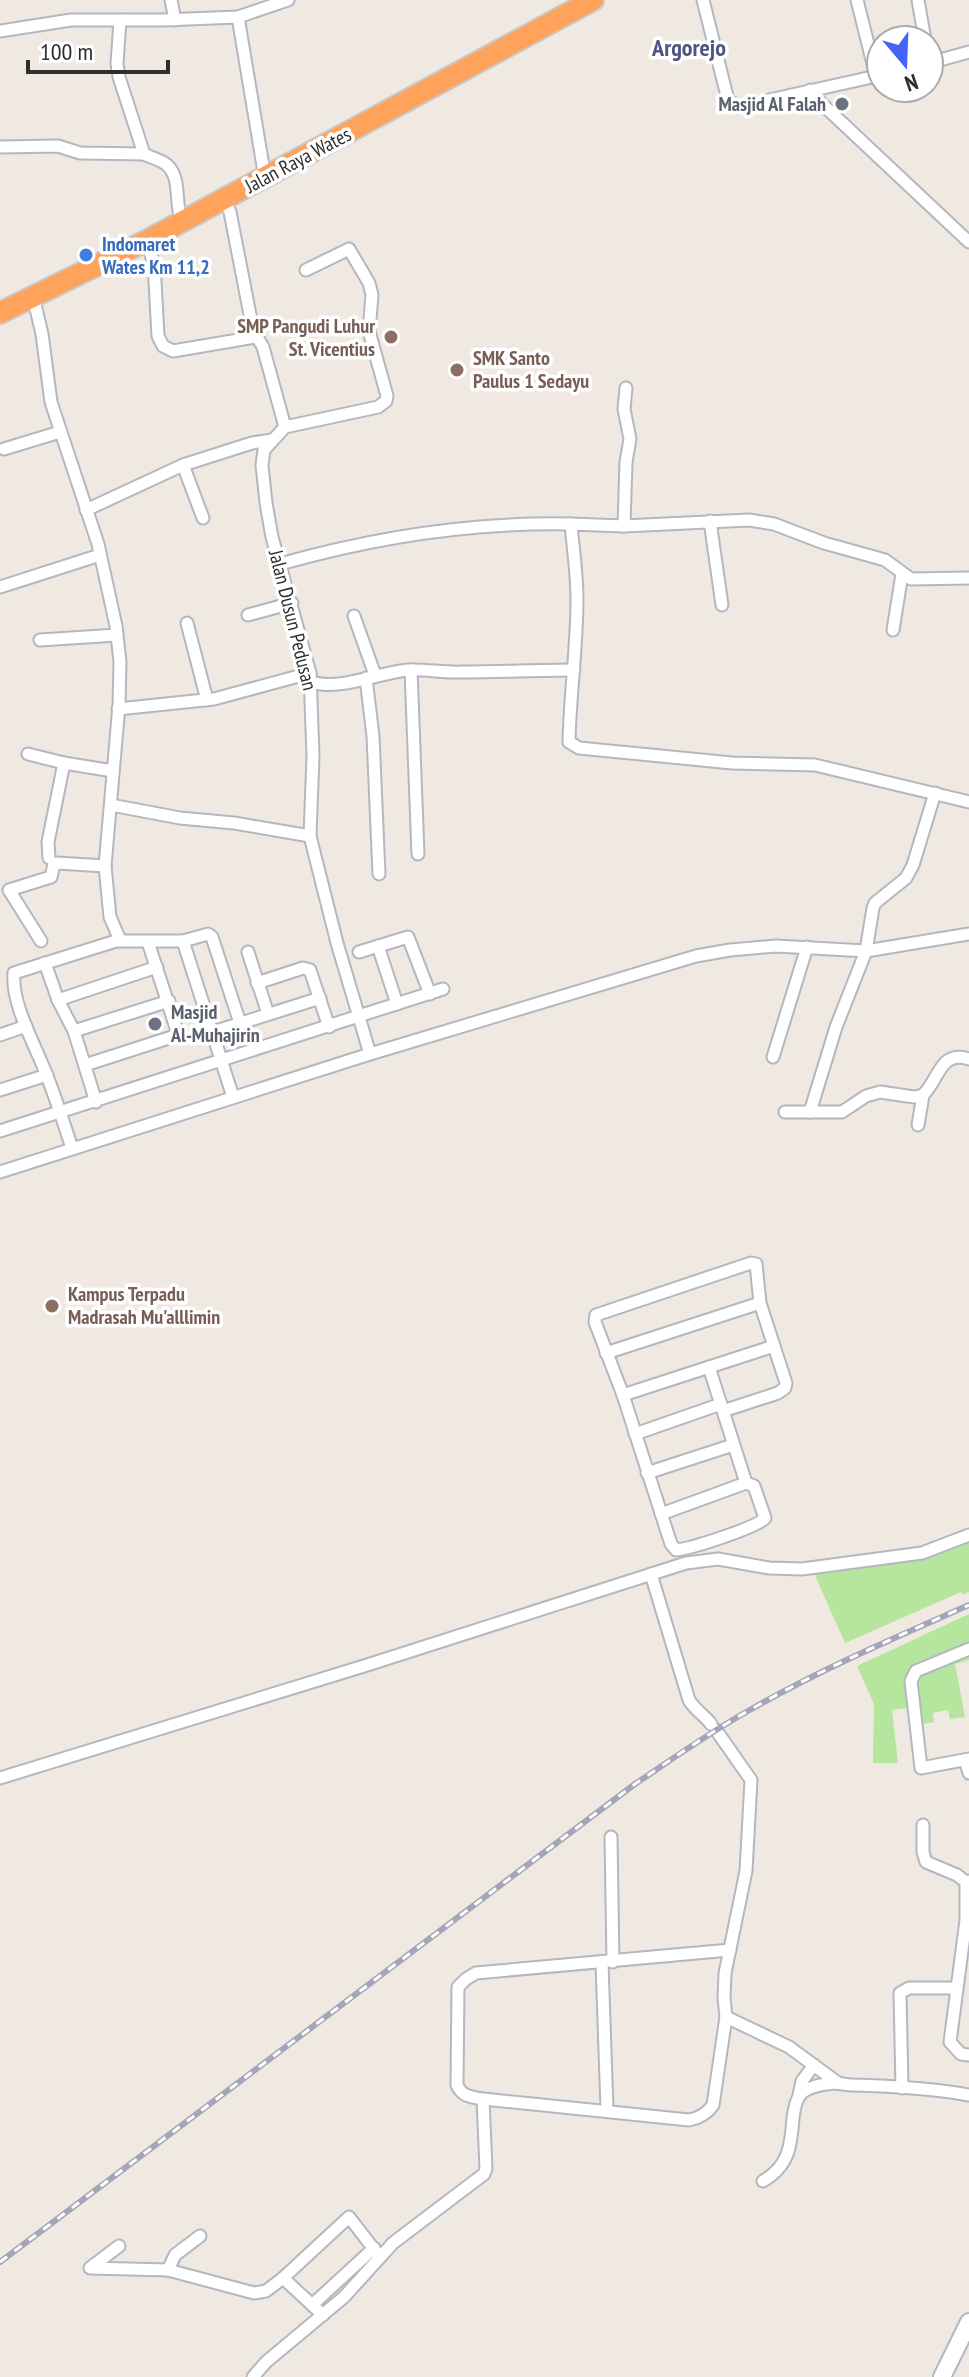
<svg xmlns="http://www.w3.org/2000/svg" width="969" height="2377" viewBox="0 0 969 2377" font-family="'PT Sans Narrow',sans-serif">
  <rect width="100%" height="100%" fill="#efe9e1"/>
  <g fill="#b6e59e">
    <polygon points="969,1539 969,1592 963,1595 961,1592 845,1643 813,1571"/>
    <polygon points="969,1614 969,1660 955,1664 965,1717 950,1719 948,1710 933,1713 934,1722 917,1725 915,1707 892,1710 898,1763 873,1763 874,1704 857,1666"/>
  </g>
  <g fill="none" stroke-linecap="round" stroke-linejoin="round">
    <defs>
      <g id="street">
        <polyline points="171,0 175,20"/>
        <polyline points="703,0 728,100 738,107 881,75"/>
        <polyline points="857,0 876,76"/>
        <polyline points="918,0 925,40"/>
        <polyline points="238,17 263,166 268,176"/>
        <path d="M120 20 117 64 119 77 144 154C151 158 160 159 167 165 182 178 174 205 182 222"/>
        <polyline points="0,31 71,20 163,20 238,17 288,0"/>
        <polyline points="929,63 969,52"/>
        <polyline points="810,90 821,103 969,242"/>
        <polyline points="0,147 58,146 80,153 144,154"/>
        <polyline points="224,199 230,212 253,330 263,347 285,427"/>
        <polyline points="146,241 154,263 158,336 163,346 173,351 256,337"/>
        <polyline points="306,270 349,249 369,283 372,295 369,331 387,396 386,401 378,407 285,427 264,450 262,465 266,503 272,537 310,673 313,756 310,836 337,943 370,1054"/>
        <polyline points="33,296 42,334 51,402 98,544 116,626 120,662 119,705 105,866 110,917 120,940"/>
        <path d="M626 388 624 409 630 439 626 462 624 526 571 524C573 548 577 574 577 599 577 647 570 694 569 742L579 748 732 763 815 765 969 802"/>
        <polyline points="4,449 60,432"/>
        <polyline points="183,465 203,518"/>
        <polyline points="86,510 183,465 252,443 272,440"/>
        <polyline points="710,521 722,605"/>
        <polyline points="624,526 749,520 774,524 824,543 885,560 911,579 969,578"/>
        <path d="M280 564C375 537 472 522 571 524"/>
        <polyline points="0,587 100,555"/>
        <polyline points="248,615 292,603"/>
        <polyline points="354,616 375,675"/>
        <polyline points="187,623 207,700"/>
        <polyline points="893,630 902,574"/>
        <polyline points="40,640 117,635"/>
        <polyline points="411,670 418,854"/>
        <polyline points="366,678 373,736 379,874"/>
        <path d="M311 682C340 691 377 673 408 670 426 669 444 673 463 672 500 672 537 670 574 670"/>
        <polyline points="118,709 214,699 310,673"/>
        <polyline points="28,754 64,763 113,771"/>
        <polyline points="111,805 180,818 234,823 310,836"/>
        <polyline points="49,858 48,842 64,763"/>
        <polyline points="41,941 9,890 51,877 54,864 57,863 105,866"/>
        <polyline points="183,941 233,1097"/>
        <polyline points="378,946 397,1004"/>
        <polyline points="248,952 268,1014"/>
        <polyline points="359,952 408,937 430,994"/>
        <polyline points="45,963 58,1000 74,1031 96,1102"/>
        <polyline points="257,983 303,968 310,970 329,1027"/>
        <polyline points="58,1000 157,967"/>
        <polyline points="74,1031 169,1001"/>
        <polyline points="213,1032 320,998"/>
        <polyline points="0,1035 26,1026"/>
        <polyline points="773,1057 807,947"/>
        <polyline points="85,1065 175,1036 178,1034 148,942"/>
        <polyline points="0,1090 47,1075"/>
        <path d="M785 1112H842L866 1096 880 1092 914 1097 923 1095C940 1078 940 1050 969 1059"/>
        <polyline points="810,1112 836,1027 866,951 873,908 875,903 906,878 913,865 935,793"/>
        <polyline points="918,1125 923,1095"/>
        <polyline points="0,1131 443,989"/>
        <path d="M72 1148C64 1124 56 1099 47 1076 36 1046 11 1005 14 973L116 941H183L208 934 212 937 240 1023"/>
        <polyline points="0,1172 370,1054 696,956 730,950 776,946 866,951 969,934"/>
        <polyline points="606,1353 760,1303"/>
        <path d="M709 1367 746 1483 754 1486 765 1518C758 1527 690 1549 676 1550L671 1544 623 1395 595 1322 596 1315 751 1263 756 1264 760 1303 786 1383 785 1388 778 1393 723 1411"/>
        <polyline points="623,1395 774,1346"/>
        <polyline points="635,1434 721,1404"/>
        <polyline points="647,1473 733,1445"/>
        <polyline points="661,1514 746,1483"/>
        <path d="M651 1574 689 1700C694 1709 704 1715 711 1724"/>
        <polyline points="969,1649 916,1671 911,1681 921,1768 969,1759"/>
        <polyline points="716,1730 751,1780 746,1871 725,1973 724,1998 726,2017"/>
        <polyline points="965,1760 969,1773"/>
        <polyline points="0,1778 364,1666 686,1563 718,1559 769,1568 802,1569 922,1553 969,1535"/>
        <polyline points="923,1825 923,1852 926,1862 957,1875 967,1883"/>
        <polyline points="611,1837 613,1962"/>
        <polyline points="969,1881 966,1886 966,1920 950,2042 961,2054 969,2055"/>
        <path d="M730 1950 476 1973 466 1979 458 1987 457 2085C462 2097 472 2097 483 2099L689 2120C699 2118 707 2114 713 2105L726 2017 789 2047 838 2083"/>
        <polyline points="602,1963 607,2110"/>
        <polyline points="902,2088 900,1993 909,1988 957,1988"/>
        <polyline points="799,2095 802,2081 814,2065"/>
        <path d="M763 2181C789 2166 791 2146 793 2118 794 2111 795 2101 800 2095 807 2086 824 2084 834 2083 840 2083 846 2085 852 2085 891 2086 931 2088 969 2095"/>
        <polyline points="119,2246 90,2268 168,2270 254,2293 266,2291 283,2278"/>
        <polyline points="168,2270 175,2255 200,2236"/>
        <polyline points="312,2305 374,2248"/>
        <polyline points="323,2315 283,2278 349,2217 380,2257"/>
        <polyline points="253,2377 266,2362 344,2297 393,2243 484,2174 486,2169 483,2099"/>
      </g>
      <polyline id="secondary" points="942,2377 969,2322"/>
      <polyline id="highway" points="0,313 146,241 593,0"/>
    </defs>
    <use href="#street" stroke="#b4b7c1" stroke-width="15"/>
    <use href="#secondary" stroke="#b4b7c1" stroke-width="20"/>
    <use href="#highway" stroke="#c9c9c9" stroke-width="24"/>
    <use href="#street" stroke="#fff" stroke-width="11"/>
    <use href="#secondary" stroke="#fff" stroke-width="16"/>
    <use href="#highway" stroke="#ffa35c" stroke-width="20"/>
    <defs>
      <path id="rail" d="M0 2262 635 1784C672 1759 709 1733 748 1711 819 1670 894 1638 969 1605"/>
    </defs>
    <use href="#rail" stroke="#a3a6b8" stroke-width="6"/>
    <use href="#rail" stroke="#fff" stroke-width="3" stroke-dasharray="9" stroke-linecap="butt"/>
  </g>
  <g fill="#6b7280" stroke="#fff" stroke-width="3">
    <circle cx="842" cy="104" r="8"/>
    <circle cx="155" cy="1024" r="8"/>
  </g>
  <circle fill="#3f7fe0" stroke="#fff" stroke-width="3" cx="86" cy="255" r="8"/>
  <g fill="#8d6e63" stroke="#fff" stroke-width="3">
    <circle cx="391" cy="337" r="8"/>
    <circle cx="457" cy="370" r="8"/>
    <circle cx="52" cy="1306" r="8"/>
  </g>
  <g text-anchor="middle" stroke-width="7" stroke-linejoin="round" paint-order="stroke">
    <g font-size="20" font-weight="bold" fill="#5b616d" stroke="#fff" text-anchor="end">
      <text x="826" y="111">Masjid Al Falah</text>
      <text x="171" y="1019" text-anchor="start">Masjid<tspan x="171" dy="23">Al-Muhajirin</tspan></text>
    </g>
    <g font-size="20" fill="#2e2e2e" stroke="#fff">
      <text transform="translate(298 160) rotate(-28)" y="7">Jalan Raya Wates</text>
      <text transform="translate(293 620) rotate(76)" y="7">Jalan Dusun Pedusan</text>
    </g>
    <g font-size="20" font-weight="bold" fill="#366cbe" stroke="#fff" text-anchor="start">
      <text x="102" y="251">Indomaret<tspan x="102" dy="23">Wates Km 11,2</tspan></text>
    </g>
    <g font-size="20" font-weight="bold" fill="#785e54" stroke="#fff" text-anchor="start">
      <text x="375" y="333" text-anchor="end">SMP Pangudi Luhur<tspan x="375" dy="23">St. Vicentius</tspan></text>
      <text x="473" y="365">SMK Santo<tspan x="473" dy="23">Paulus 1 Sedayu</tspan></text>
      <text x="68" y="1301">Kampus Terpadu<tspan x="68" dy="23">Madrasah Mu'alllimin</tspan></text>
    </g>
    <g font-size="24" font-weight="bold" fill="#4d5680" stroke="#fff">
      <text x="689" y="56">Argorejo</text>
    </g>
  </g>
  <g transform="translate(905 64) rotate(161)"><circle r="38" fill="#ffffff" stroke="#ababab" stroke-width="2"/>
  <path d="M0-6L14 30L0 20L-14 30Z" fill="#4264fb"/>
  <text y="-12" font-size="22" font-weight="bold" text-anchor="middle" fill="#2e2e2e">N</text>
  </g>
  <path d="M28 60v12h140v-12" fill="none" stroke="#2e2e2e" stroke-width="4"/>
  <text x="40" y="60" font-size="24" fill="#2e2e2e" stroke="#ffffff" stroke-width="6" paint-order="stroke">100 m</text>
</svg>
